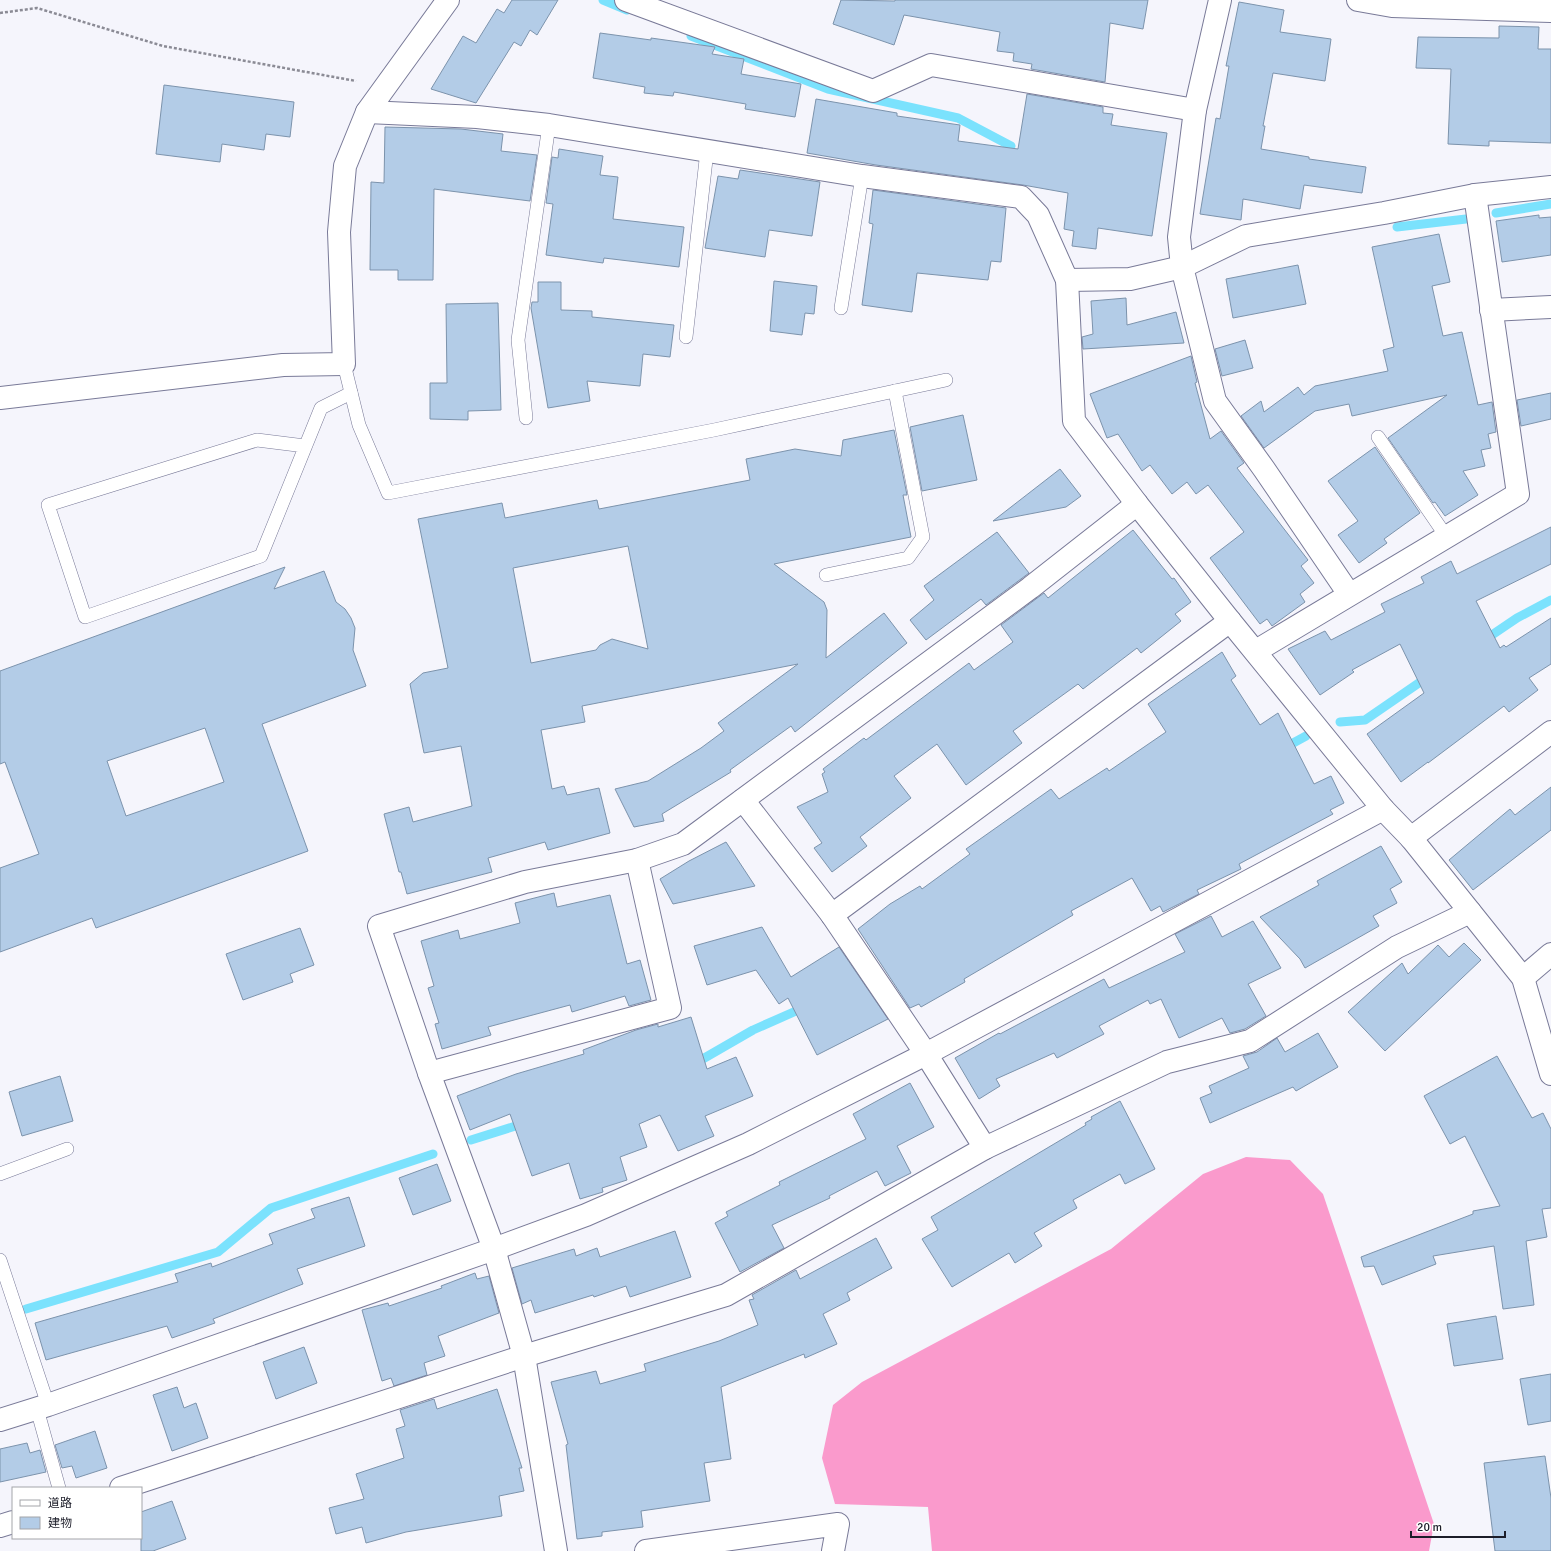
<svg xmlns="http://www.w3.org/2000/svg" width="1551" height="1551" viewBox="0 0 1551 1551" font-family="Signika,'Noto Sans JP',sans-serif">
  <rect width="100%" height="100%" fill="#f5f5fc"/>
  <polygon fill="#fa9acc" points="1246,1157 1290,1160 1323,1194 1434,1524 1429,1551 932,1551 928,1507 835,1504 822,1458 833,1405 862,1382 1111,1249 1203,1174"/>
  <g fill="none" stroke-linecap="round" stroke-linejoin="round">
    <g stroke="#7be2fd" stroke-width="9">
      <polyline points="603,0 627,10"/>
      <polyline points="691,36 828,89 958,118 1011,146"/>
      <polyline points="1496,213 1551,204"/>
      <polyline points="1397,227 1466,219"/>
      <polyline points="1483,641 1517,618 1551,600"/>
      <polyline points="1340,722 1365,720 1429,676"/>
      <polyline points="1284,748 1306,736"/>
      <polyline points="694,1064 753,1030 805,1007"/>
      <polyline points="471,1140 525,1123"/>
      <polyline points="26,1309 218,1252 271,1208 433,1154"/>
    </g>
  </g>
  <g fill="#b3cce7" stroke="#7c93ac" fill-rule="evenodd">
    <polygon points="512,0 558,0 537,35 530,30 521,46 514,42 476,103 431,89 463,36 476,43 497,9 504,13"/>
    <polygon points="841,0 895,1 895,0 1148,0 1143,29 1110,23 1105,82 1031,69 1032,64 1013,61 1014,53 997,51 1000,32 904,15 894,45 833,24"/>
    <polygon points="1239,2 1284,10 1280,32 1331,39 1325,81 1273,73 1263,126 1265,126 1261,149 1309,157 1309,159 1366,167 1362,193 1304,185 1300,209 1243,199 1241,220 1200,214 1216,118 1220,119 1229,66 1226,66"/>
    <polygon points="1499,26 1539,27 1538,49 1551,49 1551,143 1489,141 1489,146 1448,144 1451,69 1416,68 1418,37 1499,38"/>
    <polygon points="600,33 651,40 651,38 715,47 712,54 744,59 741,74 801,84 795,117 745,109 746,104 674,92 673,96 644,93 645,87 593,78"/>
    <polygon points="164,85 294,102 290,137 266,134 264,150 222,144 220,162 156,154"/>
    <polygon points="1027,94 1103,107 1103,113 1113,114 1111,125 1167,133 1152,236 1098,228 1096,249 1072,246 1074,231 1064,229 1068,193 1023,185 876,165 807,153 816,99 897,113 897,116 960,125 958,141 1018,149"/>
    <polygon points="385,127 461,129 503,134 501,151 537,155 530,201 434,189 433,280 398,280 398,270 370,270 371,182 384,183"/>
    <polygon points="559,149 603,156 600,175 618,177 613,219 684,227 679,267 604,258 603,263 546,255 553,204 546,203 552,157 558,158"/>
    <polygon points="740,170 820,182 812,236 769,230 765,257 705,248 718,176 738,179"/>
    <polygon points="873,190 1006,208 1001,262 991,261 988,280 917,273 912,312 862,305 873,224 869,223"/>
    <polygon points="1539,215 1539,218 1551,217 1551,255 1502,262 1496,221"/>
    <polygon points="1439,234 1450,282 1432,286 1443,336 1462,332 1478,405 1492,402 1496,432 1488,434 1491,448 1481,450 1485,466 1463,471 1478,495 1445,516 1435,502 1433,503 1388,438 1447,395 1352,416 1349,404 1315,411 1264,448 1241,416 1261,401 1264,412 1298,387 1304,395 1315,386 1388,371 1383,350 1394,347 1372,247"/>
    <polygon points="1298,265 1306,304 1233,318 1226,279"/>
    <polygon points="774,281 817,286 814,314 805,313 802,335 770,331"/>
    <polygon points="538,282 561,282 561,310 592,311 592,317 674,325 670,357 643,354 640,386 587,381 590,401 548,408 531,308 532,302 538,302"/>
    <polygon points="1126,298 1127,325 1176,312 1184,343 1083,349 1082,337 1093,334 1091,301"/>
    <polygon points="498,303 501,410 468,411 468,420 430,419 430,383 447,383 446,304"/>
    <polygon points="1245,340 1253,368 1222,376 1215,349"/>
    <polygon points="1191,356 1197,382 1195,383 1210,439 1221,431 1244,463 1237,468 1308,560 1301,566 1314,583 1300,594 1305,602 1272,626 1267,619 1260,624 1210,558 1244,532 1208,485 1196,494 1187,482 1172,494 1150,465 1142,471 1118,434 1107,438 1090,394"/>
    <polygon points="1551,393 1551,419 1521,426 1517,400"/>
    <polygon points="963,415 977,480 922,491 910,427"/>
    <path d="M894 430 907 495H903L911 537 774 564 824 602 827 610 826 658 884 613 907 643 795 732 791 726 730 770 731 772 662 814 664 821 634 827 615 789 648 781 701 748 724 731 718 723 798 664 582 706 585 722 541 730 552 789 564 786 567 795 599 788 610 833 548 850 545 842 488 858 492 872 407 894 401 872H399L384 814 409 807 413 822 472 806 461 746 424 753 410 684 423 673 448 668 418 519 502 503 505 518 597 500 599 509 750 480 746 459 795 449 841 456 843 440ZM628 546 648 649 612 639 600 645 596 650 531 663 513 568Z"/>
    <polygon points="1375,447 1420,513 1384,539 1387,543 1359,563 1338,535 1358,521 1328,481"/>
    <polygon points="1060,469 1081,496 1066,507 993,521"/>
    <polygon points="1551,527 1551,564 1476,601 1500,648 1504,645 1506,647 1551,618 1551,664 1529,678 1538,690 1509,712 1504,706 1428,763 1428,762 1401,782 1367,734 1424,693 1400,644 1352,670 1354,672 1320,695 1288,649 1325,631 1331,640 1385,612 1381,604 1424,583 1421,577 1451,561 1457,574"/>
    <polygon points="1133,530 1172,579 1174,578 1191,602 1175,614 1181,621 1141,653 1137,648 1083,689 1078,684 1013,731 1022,743 966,785 937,744 894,776 911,798 860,837 867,846 832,872 814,848 822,843 797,807 828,792 822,774 825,772 823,769 864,738 866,740 969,663 974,670 1013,642 1001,625 1044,593 1048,598"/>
    <polygon points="997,532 1029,573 986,605 981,599 926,640 910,620 934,600 924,586"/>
    <path d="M285 567 274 589 324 571 336 602 345 609 351 618 355 628 353 650 366 686 262 724 308 851 96 928 92 918 0 952V868L39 854 5 762 0 764V671ZM205 728 224 782 126 816 107 761Z"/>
    <polygon points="1222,652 1236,676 1231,680 1260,725 1278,713 1314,784 1331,776 1344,803 1330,810 1333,814 1239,864 1241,869 1197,890 1199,894 1163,912 1160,906 1151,911 1132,878 1071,911 1073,915 964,979 965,982 921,1007 919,1004 910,1008 858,929 890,904 920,886 922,889 970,854 966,849 1051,789 1059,799 1107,768 1109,771 1166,732 1148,704"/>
    <polygon points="1551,787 1551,830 1473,890 1449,860 1510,809 1515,815"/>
    <polygon points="726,842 755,886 673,904 660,879 689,861"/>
    <polygon points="1381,846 1402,882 1390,889 1397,903 1373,916 1379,926 1305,968 1300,959 1260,917 1319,885 1317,881"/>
    <polygon points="554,893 557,907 610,895 627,964 640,960 651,1000 629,1006 625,996 572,1012 570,1005 488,1027 491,1035 442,1049 435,1024 439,1023 428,988 434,986 421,941 458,930 460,939 520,923 515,903"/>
    <polygon points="1211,916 1222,937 1253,921 1281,968 1248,984 1266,1016 1245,1029 1230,1033 1222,1018 1179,1038 1161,999 1150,1004 1148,1000 1099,1026 1104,1034 1057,1058 1054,1053 996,1079 1000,1086 979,1099 955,1058 999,1033 1000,1034 1104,979 1109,988 1185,952 1175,934"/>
    <polygon points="762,927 791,977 839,947 888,1019 817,1055 788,998 779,1004 756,970 707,985 694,946"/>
    <polygon points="300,928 314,965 290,974 293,982 243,1000 226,954"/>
    <polygon points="1464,943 1481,960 1385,1051 1348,1012 1402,963 1408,974 1438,945 1449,957"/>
    <polygon points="691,1017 707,1069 736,1057 753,1096 705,1116 714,1136 678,1151 660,1115 639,1124 647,1147 620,1157 627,1180 602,1188 603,1192 580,1199 569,1163 532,1176 510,1114 470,1130 457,1096 516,1074 584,1054 583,1050 636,1030 658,1024 658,1027"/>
    <polygon points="1318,1033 1338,1067 1296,1091 1293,1087 1210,1123 1200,1098 1212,1093 1209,1086 1249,1068 1243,1056 1257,1052 1277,1038 1285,1052"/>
    <polygon points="1497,1056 1532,1118 1543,1113 1551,1129 1551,1208 1542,1209 1547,1237 1526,1241 1534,1305 1503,1309 1494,1246 1433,1256 1436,1264 1382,1285 1374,1266 1364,1267 1361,1257 1473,1214 1473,1211 1500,1206 1465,1136 1450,1144 1424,1096"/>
    <polygon points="60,1076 73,1121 22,1136 9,1092"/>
    <polygon points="910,1083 934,1127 897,1146 911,1173 885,1186 877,1171 829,1196 830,1198 772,1225 784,1248 740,1272 715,1223 728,1216 726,1212 780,1185 779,1182 866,1139 853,1114"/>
    <polygon points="1120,1101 1155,1169 1125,1184 1120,1174 1073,1200 1077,1208 1034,1233 1042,1246 1015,1263 1009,1253 952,1287 922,1239 938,1230 931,1217 1086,1125 1085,1123 1092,1119 1091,1117"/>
    <polygon points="437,1164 451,1201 413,1215 399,1178"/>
    <polygon points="349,1197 365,1246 297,1269 303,1284 213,1319 215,1323 172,1338 167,1326 46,1360 35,1323 178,1282 175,1274 211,1263 212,1267 273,1244 269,1234 315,1218 311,1209"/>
    <polygon points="675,1231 691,1277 630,1297 626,1286 594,1297 593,1295 535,1313 531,1300 522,1304 512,1268 574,1249 576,1256 597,1248 600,1257"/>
    <polygon points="876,1238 892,1268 847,1293 850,1300 823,1314 837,1344 805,1358 804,1354 721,1387 731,1459 704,1463 710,1501 641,1511 643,1527 602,1532 602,1536 577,1539 566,1445 568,1444 551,1382 596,1371 600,1384 646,1371 644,1364 719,1341 758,1325 749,1300 754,1299 752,1295 796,1270 800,1279"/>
    <polygon points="475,1273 477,1279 489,1276 499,1313 438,1336 445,1356 424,1363 427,1375 394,1386 391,1378 382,1381 362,1310 388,1303 389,1306 442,1288 441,1286"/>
    <polygon points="1496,1316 1503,1359 1454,1366 1447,1324"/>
    <polygon points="304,1347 317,1383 276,1399 263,1362"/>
    <polygon points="1551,1374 1551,1421 1528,1425 1520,1379"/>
    <polygon points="177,1387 184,1408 196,1403 208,1438 172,1451 153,1395"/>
    <polygon points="497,1389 522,1468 519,1468 524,1491 499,1496 502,1516 406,1532 366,1543 362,1527 336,1534 329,1508 364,1499 356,1474 404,1458 396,1429 405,1426 400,1410 434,1399 437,1409"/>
    <polygon points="95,1431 107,1468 76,1478 72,1466 62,1468 55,1445"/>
    <polygon points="27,1443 30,1453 40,1450 46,1472 0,1482 0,1449"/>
    <polygon points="1545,1456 1551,1498 1551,1551 1495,1551 1484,1463"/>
    <polygon points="172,1501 186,1539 153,1551 141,1551 141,1512"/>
  </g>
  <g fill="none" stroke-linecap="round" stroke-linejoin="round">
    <defs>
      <g id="lane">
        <polyline points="841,308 862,176"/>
        <polyline points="686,337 707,151"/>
        <polyline points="344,364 359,425 388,493 714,430 946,380"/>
        <polyline points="526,418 518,340 549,125"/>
        <polyline points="1378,437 1446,536"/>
        <polyline points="305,446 257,440 48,505 85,617 261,556 321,408 351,393"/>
        <polyline points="826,575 908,558 923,537 895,391"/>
        <polyline points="0,1174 67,1149"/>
        <polyline points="0,1260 48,1405"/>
        <polyline points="37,1409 59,1488"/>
      </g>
      <g id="street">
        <polyline points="626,0 873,91 931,65 1195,110"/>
        <polyline points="1358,0 1392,6 1551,11"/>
        <polyline points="367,112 477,117 549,125 862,176 1021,197 1038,215 1067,280 1074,421 1137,504 1230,621 1383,809 1411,838 1523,978 1551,1074"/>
        <polyline points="1067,280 1130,279 1182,267 1179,237 1195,110 1220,0"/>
        <polyline points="1491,310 1551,307"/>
        <polyline points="0,398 283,365 344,364 339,232 345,166 367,112 448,0"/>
        <polyline points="1349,594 1264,469 1215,401 1182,267 1246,236 1384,213 1475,195 1551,187"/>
        <polyline points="1256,651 1518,494 1475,195"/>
        <polyline points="743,800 832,915 926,1054 985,1148"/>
        <polyline points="1411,838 1551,732"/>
        <polyline points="832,915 1230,621"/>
        <polyline points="1523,978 1551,954"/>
        <polyline points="429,1073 670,1008 637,860"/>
        <polyline points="0,1420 48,1405 494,1249 586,1215 748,1144 926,1054 1383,809"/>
        <polyline points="121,1488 524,1356 726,1295 985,1148 1167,1062 1250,1041 1397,947 1470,912"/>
        <polyline points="0,1526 13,1522"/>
        <polyline points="556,1551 524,1356 494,1249 429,1073 379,926 525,882 637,860 683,844 1030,588 1137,504"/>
        <polyline points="646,1551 838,1524 833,1551"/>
      </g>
    </defs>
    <use href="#lane" stroke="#797a98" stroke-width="14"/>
    <use href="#street" stroke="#797a98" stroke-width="24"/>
    <polyline stroke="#8b8b95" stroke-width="2.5" stroke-dasharray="3 2" stroke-linecap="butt" points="0,13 37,8 163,46 356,81"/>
    <use href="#lane" stroke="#fff" stroke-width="13"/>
    <use href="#street" stroke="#fff" stroke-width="22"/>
  </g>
  <rect x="12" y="1487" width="130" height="52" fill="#ffffff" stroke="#a4a5a9"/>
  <rect x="20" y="1500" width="20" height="6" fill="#ffffff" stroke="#a4a5a9"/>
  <text x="48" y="1507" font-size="12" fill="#1c1d29">道路</text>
  <rect x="20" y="1517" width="20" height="12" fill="#b3cce7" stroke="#a4a5a9"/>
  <text x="48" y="1527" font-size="12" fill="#1c1d29">建物</text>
  <path d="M1411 1531v6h94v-6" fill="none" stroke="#1c1d29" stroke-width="2"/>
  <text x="1417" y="1531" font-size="12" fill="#1c1d29" stroke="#ffffff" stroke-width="3" paint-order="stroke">20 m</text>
</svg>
